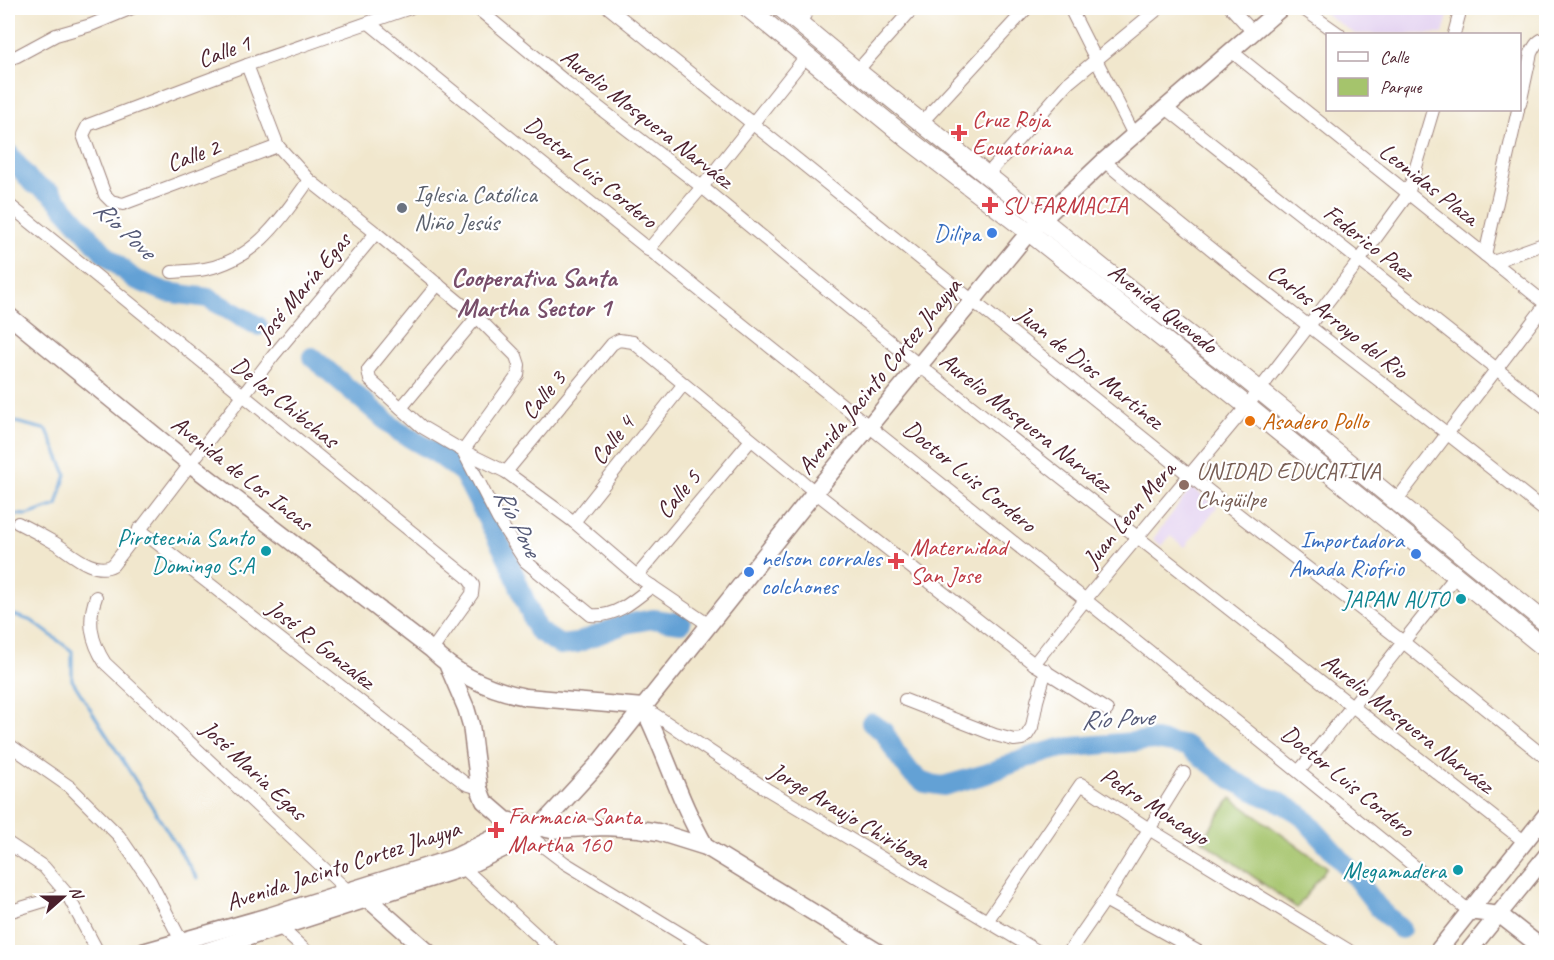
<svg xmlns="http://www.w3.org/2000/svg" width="1554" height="960" viewBox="0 0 1554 960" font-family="Caveat,sans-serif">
  <rect width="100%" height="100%" fill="#fff"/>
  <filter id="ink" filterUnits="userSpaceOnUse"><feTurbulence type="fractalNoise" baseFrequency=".0167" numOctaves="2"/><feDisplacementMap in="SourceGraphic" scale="12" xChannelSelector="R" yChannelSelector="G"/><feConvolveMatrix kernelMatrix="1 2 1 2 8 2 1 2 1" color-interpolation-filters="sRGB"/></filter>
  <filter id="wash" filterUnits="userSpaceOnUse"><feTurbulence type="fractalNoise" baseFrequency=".008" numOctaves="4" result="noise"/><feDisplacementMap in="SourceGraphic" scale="24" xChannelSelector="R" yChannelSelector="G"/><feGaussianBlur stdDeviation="1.35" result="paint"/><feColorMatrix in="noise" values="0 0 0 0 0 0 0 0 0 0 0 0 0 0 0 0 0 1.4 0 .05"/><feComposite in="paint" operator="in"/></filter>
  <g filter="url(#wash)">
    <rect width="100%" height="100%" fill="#f1e7cd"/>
    <g fill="#e4d3f1">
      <polygon points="1317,8 1450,8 1443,34 1355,34"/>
      <polygon points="1192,487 1217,507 1185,547 1170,536 1162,546 1153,539"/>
    </g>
    <polygon fill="#a5c46c" stroke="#78724c" stroke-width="1.5" points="1231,798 1327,867 1297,908 1202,840"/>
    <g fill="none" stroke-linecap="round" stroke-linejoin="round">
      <g stroke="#63a1d5" stroke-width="3">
        <polyline points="8,420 47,430 66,474 57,505 27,515 8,514"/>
        <polyline points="8,613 32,621 72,651 72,680 197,878"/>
      </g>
      <g stroke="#63a1d5" stroke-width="20">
        <polyline points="8,153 32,183 51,193 106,255 134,279 166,292 208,298 258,326"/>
        <polyline points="312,357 398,431 436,453 463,473 508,559 537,630 560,645 577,643 625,624 653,619 681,623"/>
        <polyline points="871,723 884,732 896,753 911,773 925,783 943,786 986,774 1029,757 1061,748 1155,740 1187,746 1234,781 1264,796 1278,801 1300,814 1345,864 1378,907 1401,929"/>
      </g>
    </g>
  </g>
  <g filter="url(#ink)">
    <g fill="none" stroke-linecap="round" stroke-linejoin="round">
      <defs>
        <g id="street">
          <polyline points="477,8 567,83 702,187 920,366 1525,842"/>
          <polyline points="609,8 1230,508 1402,641 1546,758"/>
          <polyline points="1070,8 1134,135"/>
          <polyline points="1231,8 1253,32"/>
          <polyline points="1302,8 1339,34"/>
          <path d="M369 23C734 321 1105 612 1469 911"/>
          <polyline points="800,23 809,8"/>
          <polyline points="1454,34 1461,8"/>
          <polyline points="1231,51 1546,304"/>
          <polyline points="8,57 11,58 17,56 56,35 91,25 132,8"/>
          <path d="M247 65 278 146 309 180 376 233 477 317 516 356 519 365 518 375 463 451 498 519 525 561 591 615C615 618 635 600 652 586"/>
          <polyline points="857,71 913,8"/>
          <path d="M1520 104 1531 53C1535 45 1538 40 1546 38"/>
          <polyline points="1166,108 1546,408"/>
          <polyline points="922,122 1027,8"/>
          <polyline points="278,146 123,204 111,201 105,195 83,135 88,125 247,65 410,8"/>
          <path d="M1104 161C1248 283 1400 394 1546 512"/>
          <polyline points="987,175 1068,83 1159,8"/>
          <polyline points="8,204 467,577 473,585 472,594 432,650"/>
          <polyline points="648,250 702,187 807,55"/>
          <polyline points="1485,255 1518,110"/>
          <polyline points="1493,262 1546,243"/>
          <path d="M172 272C183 271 194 271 205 269 256 259 281 219 309 180"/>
          <polyline points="438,284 368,370 370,380 422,427 463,451 506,472 574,522 637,576 709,625"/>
          <polyline points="401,408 477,317"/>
          <polyline points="506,472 612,344 619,340 633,342 815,492 1034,664 1107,710"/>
          <polyline points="1396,501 1546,304"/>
          <polyline points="574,522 683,385"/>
          <path d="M18 523C30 529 43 536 55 543 70 552 94 576 113 565L273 356 376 233"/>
          <polyline points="139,529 466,784 479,788"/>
          <polyline points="637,576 751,440"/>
          <path d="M96 597C87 621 91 641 105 663L348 891"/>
          <polyline points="1034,664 1086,599 1247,406 1359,261 1408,194 1433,110"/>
          <polyline points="905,700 995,735 1014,740 1022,739 1027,735 1032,727 1037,701 1046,670"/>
          <polyline points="645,708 768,790 1039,952"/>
          <polyline points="8,744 70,787 119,836 150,881 187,952"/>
          <path d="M1299 771C1353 707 1403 641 1456 576"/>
          <polyline points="523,831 565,863 711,952"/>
          <polyline points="8,843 44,867 67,894 98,952"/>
          <polyline points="458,863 555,952"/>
          <polyline points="1105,900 1199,952"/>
          <polyline points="8,912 67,894"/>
          <polyline points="987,921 1081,784 1149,829 1348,950 1346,952"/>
          <polyline points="281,928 307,952"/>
          <polyline points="1069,952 1105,900 1184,773"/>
        </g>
        <g id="secondary">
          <path d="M8 315 189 463 432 650C458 676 490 690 526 697L643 707C666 753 680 803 706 847"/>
          <polyline points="448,666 466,708 471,725 479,788 484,801 506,820 551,830 604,827 639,829 658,832 706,847 878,952"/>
          <polyline points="360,896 368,899 428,952"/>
          <polyline points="1469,911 1500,915 1546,951"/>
          <polyline points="143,952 269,916 453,858 526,822"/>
          <polyline points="203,952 463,868 515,843 539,828 598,764 815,492 1029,232 1104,161 1281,8"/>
          <polyline points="1437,952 1546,815"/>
          <polyline points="1468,952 1546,856"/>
        </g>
        <g id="primary">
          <polyline points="748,8 908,139 1029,232 1247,406 1546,649"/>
          <polyline points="781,8 857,71 1105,270 1232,368 1546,623"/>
        </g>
      </defs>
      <use href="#street" stroke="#9e837c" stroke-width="14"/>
      <use href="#secondary" stroke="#9e837c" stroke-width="19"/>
      <use href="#primary" stroke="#9e837c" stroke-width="20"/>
      <use href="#street" stroke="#fff" stroke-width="12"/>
      <use href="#secondary" stroke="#fff" stroke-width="16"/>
      <use href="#primary" stroke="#fff" stroke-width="18"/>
    </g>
  </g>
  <g fill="#e0444e" stroke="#fff" stroke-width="2">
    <path d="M956 124h6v6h6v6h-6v6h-6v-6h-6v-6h6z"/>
    <path d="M987 196h6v6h6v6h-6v6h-6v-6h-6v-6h6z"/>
    <path d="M893 552h6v6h6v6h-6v6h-6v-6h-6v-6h6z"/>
    <path d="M493 821h6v6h6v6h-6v6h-6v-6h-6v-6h6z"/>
  </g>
  <circle fill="#6b7280" stroke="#fff" stroke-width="2" cx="402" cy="208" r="6"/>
  <g fill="#3f7fe0" stroke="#fff" stroke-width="2">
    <circle cx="992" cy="233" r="6"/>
    <circle cx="1416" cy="554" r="6"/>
    <circle cx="749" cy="572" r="6"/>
  </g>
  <circle fill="#e8710a" stroke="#fff" stroke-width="2" cx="1250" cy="421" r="6"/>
  <circle fill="#8d6e63" stroke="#fff" stroke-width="2" cx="1184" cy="485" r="6"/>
  <g fill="#0f9aa8" stroke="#fff" stroke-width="2">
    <circle cx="266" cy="551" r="6"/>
    <circle cx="1461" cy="599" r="6"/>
    <circle cx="1458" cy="870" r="6"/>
  </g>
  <g text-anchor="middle" stroke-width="4.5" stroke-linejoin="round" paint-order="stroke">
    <g font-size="24" fill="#4a1f2b" stroke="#fff">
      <text transform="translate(224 51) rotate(-20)" y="8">Calle 1</text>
      <text transform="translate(647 118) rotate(38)" y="8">Aurelio Mosquera Narváez</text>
      <text transform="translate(193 155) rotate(-20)" y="8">Calle 2</text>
      <text transform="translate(591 172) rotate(39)" y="8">Doctor Luis Cordero</text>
      <text transform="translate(1429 184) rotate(38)" y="8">Leonidas Plaza</text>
      <text transform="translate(1369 242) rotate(38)" y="8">Federico Paez</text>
      <text transform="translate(303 287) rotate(-50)" y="8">José María Egas</text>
      <text transform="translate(1163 308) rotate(38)" y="8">Avenida Quevedo</text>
      <text transform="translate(1338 321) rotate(38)" y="8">Carlos Arroyo del Rio</text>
      <text transform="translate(1090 367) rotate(39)" y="8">Juan de Dios Martínez</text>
      <text transform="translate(879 376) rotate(-51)" y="8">Avenida Jacinto Cortez Jhayya</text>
      <text transform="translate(543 395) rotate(-50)" y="8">Calle 3</text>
      <text transform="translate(285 402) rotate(39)" y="8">De los Chibchas</text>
      <text transform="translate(1026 422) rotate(38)" y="8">Aurelio Mosquera Narváez</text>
      <text transform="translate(612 440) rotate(-52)" y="8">Calle 4</text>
      <text transform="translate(242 473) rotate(38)" y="8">Avenida de Los Incas</text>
      <text transform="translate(970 476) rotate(39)" y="8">Doctor Luis Cordero</text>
      <text transform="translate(678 494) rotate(-50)" y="8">Calle 5</text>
      <text transform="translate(1129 514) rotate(-50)" y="8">Juan Leon Mera</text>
      <text transform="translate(321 644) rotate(38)" y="8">José R. Gonzalez</text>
      <text transform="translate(1408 723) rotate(38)" y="8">Aurelio Mosquera Narváez</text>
      <text transform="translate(254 770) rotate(43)" y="8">José Maria Egas</text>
      <text transform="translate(1348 781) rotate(39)" y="8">Doctor Luis Cordero</text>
      <text transform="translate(1155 806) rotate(33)" y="8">Pedro Moncayo</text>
      <text transform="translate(850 815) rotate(31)" y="8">Jorge Araujo Chiriboga</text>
      <text transform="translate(343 865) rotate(-18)" y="8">Avenida Jacinto Cortez Jhayya</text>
    </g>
    <g font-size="24" fill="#be3a42" stroke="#fff" text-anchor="start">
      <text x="972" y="127">Cruz Roja<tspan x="972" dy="28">Ecuatoriana</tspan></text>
      <text x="1002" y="213">SU FARMACIA</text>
      <text x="910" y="555">Maternidad<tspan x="910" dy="28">San Jose</tspan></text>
      <text x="508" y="824">Farmacia Santa<tspan x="508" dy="28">Martha 160</tspan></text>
    </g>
    <g font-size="24" fill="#5b616d" stroke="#fff" text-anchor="start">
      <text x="414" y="202">Iglesia Católica<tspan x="414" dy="28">Niño Jesús</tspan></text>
    </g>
    <g font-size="24" fill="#366cbe" stroke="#fff" text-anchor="end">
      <text x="980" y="241">Dilipa</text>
      <text x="1404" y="548">Importadora<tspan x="1404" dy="28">Amada Riofrio</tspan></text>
      <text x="761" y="566" text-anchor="start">nelson corrales<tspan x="761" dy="28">colchones</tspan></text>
    </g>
    <g font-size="24" fill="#c56008" stroke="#fff" text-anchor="start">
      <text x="1262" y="429">Asadero Pollo</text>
    </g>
    <g font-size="24" fill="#785e54" stroke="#fff" text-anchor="start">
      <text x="1196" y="479">UNIDAD EDUCATIVA<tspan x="1196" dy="28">Chigüilpe</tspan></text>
    </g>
    <g font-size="24" fill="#0d838f" stroke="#fff" text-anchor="end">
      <text x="254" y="545">Pirotecnia Santo<tspan x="254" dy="28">Domingo S.A</tspan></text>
      <text x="1449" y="607">JAPAN AUTO</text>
      <text x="1446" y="878">Megamadera</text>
    </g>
    <g font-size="26" font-style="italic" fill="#555a77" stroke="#fff">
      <text transform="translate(125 229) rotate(43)" y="9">Rio Pove</text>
      <text transform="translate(518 522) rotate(63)" y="9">Río Pove</text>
      <text transform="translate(1117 718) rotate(-3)" y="9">Río Pove</text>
    </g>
    <g font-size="26" font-weight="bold" fill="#784e6a" stroke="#fff">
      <text x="534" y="286">Cooperativa Santa<tspan x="534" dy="30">Martha Sector 1</tspan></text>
    </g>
  </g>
  <rect width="1554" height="960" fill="none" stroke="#fff" stroke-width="30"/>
  <rect x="1326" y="33" width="195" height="78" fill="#ffffff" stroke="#b7a5aa" stroke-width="1.5"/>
  <rect x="1338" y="52" width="30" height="9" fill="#ffffff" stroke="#b7a5aa" stroke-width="1.5"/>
  <text x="1380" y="63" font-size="18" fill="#4a1f2b">Calle</text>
  <rect x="1338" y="78" width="30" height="18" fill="#a5c46c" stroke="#b7a5aa" stroke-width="1.5"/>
  <text x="1380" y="93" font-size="18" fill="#4a1f2b">Parque</text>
  <g transform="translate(63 897) rotate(69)" stroke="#ffffff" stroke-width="4.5" paint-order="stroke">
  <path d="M0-4.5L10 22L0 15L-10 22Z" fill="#4a1f2b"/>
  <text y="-9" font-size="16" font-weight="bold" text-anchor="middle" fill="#4a1f2b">N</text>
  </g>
</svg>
